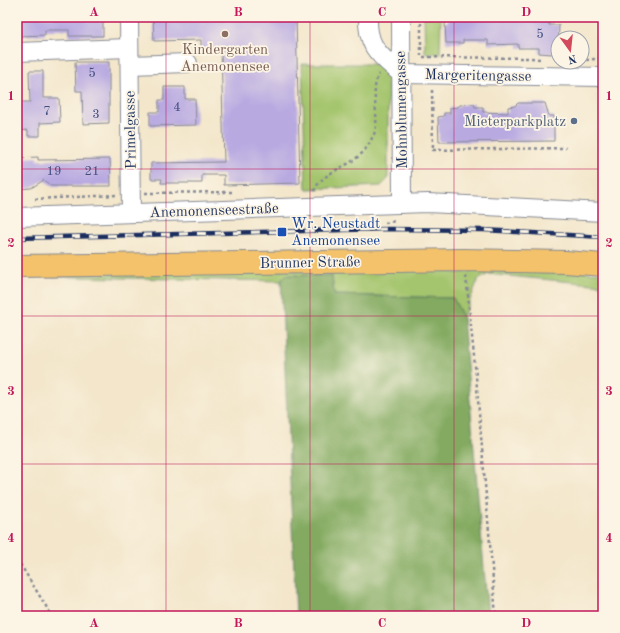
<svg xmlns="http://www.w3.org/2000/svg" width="620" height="633" viewBox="0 0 620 633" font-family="'Old Standard TT',serif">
  <rect width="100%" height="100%" fill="#fcf5e5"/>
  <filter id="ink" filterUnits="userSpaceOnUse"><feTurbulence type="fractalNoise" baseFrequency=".025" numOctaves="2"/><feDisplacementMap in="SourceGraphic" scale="8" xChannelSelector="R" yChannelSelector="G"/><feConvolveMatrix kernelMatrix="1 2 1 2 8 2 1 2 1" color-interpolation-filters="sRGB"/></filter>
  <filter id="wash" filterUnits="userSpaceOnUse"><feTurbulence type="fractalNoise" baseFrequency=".012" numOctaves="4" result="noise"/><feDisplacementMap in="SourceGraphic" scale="16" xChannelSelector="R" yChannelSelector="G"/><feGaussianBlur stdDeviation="0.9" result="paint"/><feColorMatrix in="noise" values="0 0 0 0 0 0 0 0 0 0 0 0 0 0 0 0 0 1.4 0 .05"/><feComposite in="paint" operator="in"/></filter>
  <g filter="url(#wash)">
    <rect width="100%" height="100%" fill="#f3e6ca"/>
    <g fill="#a4c56d" stroke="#607a66">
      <polygon points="424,17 441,17 440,54 425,53"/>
      <polygon points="302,64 377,64 388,72 388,179 381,186 306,189"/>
      <polygon points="430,267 458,273 493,267 603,273 603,285 488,274 478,280 463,317 453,298 334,295 332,276 286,275 281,281 17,276"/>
    </g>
    <polygon fill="#83aa60" stroke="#4f6c5f" points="286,275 332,276 334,295 453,298 463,317 488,616 296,616 281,281"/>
    <g id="blocks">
      <g fill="#b8a9e1">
        <polygon points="20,17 88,17 88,21 103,21 103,36 69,36 69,30 45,30 45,35 20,36"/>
        <polygon points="153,17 296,17 300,183 224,185 224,175 202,175 202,183 161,183 162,179 151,179 151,163 224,162 221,49 201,50 201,40 154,41"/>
        <polygon points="448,17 542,17 542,19 549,19 549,25 559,25 558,50 552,50 552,54 539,53 539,48 518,48 518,44 488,45 488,40 463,40 463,43 446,43 445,22 448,22"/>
        <polygon points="75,62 109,62 109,123 83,124 82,91 76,91"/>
        <polygon points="29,71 43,71 43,98 59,98 60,122 40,123 40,136 28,136 28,130 17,131 17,102 30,102"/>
        <polygon points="164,87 185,87 185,99 195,99 196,125 150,126 150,112 159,112 159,100 164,100"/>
        <polygon points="518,103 545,103 549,116 554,116 554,141 439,142 438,117 444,116 444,113 450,113 450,108 458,107 460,105 474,104 475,107 483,107 483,112 508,113 508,107 515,106"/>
        <polygon points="38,157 38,160 110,159 111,186 51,186 44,180 31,188 17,189 17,158"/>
      </g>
    </g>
  </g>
  <g filter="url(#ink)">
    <use href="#blocks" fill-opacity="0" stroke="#878a94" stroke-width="1"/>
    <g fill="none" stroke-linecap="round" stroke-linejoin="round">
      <defs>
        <g id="minor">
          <polyline points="129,17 131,213"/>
          <path d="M368 17C367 48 380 55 401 74"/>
          <polyline points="401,17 402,203"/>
          <polyline points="17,52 129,48"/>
          <polyline points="130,65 188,63"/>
          <polyline points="401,74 603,77"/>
          <polyline points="17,217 428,203 603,212"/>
        </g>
        <polyline id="major" points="17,266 464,260 566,262 603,265"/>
      </defs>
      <use href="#minor" stroke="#878a94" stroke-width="20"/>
      <use href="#major" stroke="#878a94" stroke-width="24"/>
      <g stroke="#878a94" stroke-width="2.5" stroke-dasharray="3 3" stroke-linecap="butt">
        <polyline points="421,17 421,57 531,58 540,59"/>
        <polyline points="586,60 603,58"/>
        <polyline points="432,90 433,150 566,148"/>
        <polyline points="602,156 603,157"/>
        <path d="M314 191C322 172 345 169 360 155 365 151 369 144 372 138 383 121 368 93 379 74"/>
        <polyline points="145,193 232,192"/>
        <polyline points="35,199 116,195"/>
        <polyline points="385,223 395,221"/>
        <polyline points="466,276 476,376 496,616"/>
        <polyline points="17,559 52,616"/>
      </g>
      <use href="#minor" stroke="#fff" stroke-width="18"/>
      <use href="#major" stroke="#f3c26a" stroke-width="22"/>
      <defs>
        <polyline id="rail" points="17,238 387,229 483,230 603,237"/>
      </defs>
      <use href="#rail" stroke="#1b2f5e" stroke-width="4.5"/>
      <use href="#rail" stroke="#fcf5e5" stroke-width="3" stroke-dasharray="9" stroke-linecap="butt"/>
    </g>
  </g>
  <path fill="none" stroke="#c2185b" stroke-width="1" stroke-opacity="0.55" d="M166 17V616M310 17V616M454 17V616M17 169H603M17 316H603M17 464H603"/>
  <circle fill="#8d6e63" stroke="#fcf5e5" stroke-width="1.5" cx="225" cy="34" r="4"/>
  <circle fill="#5c6f8a" stroke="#fcf5e5" stroke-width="1.5" cx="574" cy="121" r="4"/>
  <rect fill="#1a4fb4" stroke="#fcf5e5" stroke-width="1.5" x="277" y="227" width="10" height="10" rx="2"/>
  <g text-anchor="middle" stroke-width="3.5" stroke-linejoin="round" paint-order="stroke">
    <g font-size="13" fill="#424e7f">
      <text x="540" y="38">5</text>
      <text x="92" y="77">5</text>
      <text x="177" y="111">4</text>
      <text x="47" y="115">7</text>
      <text x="96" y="118">3</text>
      <text x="54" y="175">19</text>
      <text x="92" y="175">21</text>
    </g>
    <g font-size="15" fill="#785e54" stroke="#fcf5e5">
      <text x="225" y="54">Kindergarten<tspan x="225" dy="17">Anemonensee</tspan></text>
    </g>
    <g font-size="15" fill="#1b2f5e" stroke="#fcf5e5">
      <text transform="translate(478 75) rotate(1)" y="5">Margeritengasse</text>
      <text transform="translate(401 110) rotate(-91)" y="5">Mohnblumengasse</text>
      <text transform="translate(130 130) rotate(-91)" y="5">Primelgasse</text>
      <text transform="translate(214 210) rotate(-2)" y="5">Anemonenseestraße</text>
      <text transform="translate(310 262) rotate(-1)" y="5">Brunner Straße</text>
    </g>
    <g font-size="15" fill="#4e5e75" stroke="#fcf5e5" text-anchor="end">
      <text x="566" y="126">Mieterparkplatz</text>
    </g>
    <g font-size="15" fill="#164399" stroke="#fcf5e5" text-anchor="start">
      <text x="291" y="228">Wr. Neustadt<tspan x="291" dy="17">Anemonensee</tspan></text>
    </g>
  </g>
  <rect width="620" height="633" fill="none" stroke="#fcf5e5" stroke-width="44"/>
  <g transform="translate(570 50) rotate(165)"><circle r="19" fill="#fcf5e5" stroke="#a2a6af"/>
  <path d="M0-3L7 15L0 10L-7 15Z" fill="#d1495b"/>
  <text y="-6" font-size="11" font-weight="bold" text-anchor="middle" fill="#1b2f5e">N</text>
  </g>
  <rect x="22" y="22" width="576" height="589" fill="none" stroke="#c2185b" stroke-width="1.5"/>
  <g font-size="13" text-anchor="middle" font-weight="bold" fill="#c2185b">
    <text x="94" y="16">A</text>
    <text x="238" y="16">B</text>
    <text x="382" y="16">C</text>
    <text x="526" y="16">D</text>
    <text x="11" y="100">1</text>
    <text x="609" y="100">1</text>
    <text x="11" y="247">2</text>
    <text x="609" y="247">2</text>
    <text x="11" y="395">3</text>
    <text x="609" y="395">3</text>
    <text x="11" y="542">4</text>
    <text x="609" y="542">4</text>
    <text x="94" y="627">A</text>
    <text x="238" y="627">B</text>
    <text x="382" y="627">C</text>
    <text x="526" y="627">D</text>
  </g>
</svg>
